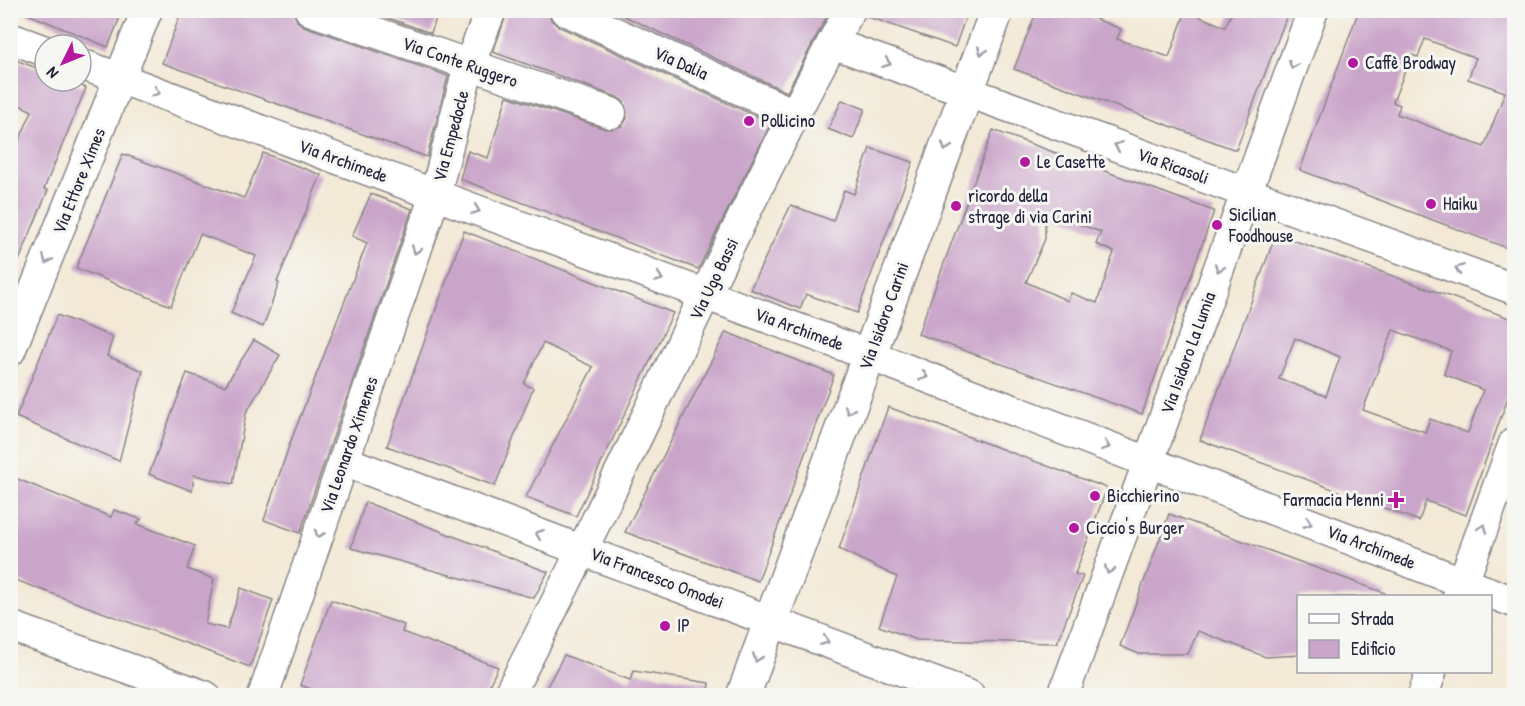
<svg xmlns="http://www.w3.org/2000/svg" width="1525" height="706" viewBox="0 0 1525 706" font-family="'Patrick Hand',sans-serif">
  <rect width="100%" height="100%" fill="#f6f6f2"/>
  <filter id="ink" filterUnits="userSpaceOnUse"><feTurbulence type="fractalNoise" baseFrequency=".0167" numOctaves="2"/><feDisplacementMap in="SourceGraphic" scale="12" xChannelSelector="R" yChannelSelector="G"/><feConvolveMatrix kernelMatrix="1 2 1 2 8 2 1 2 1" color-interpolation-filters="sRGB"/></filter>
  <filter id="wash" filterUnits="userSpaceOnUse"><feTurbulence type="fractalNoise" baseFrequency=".008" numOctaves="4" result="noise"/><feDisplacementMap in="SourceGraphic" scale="24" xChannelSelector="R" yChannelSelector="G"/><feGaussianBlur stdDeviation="1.35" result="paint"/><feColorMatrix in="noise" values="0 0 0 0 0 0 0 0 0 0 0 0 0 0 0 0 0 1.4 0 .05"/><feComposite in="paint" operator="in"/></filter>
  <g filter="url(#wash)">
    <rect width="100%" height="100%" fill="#f3e9d6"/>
    <g id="blocks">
      <g fill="#caa5ca" fill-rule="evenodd">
        <polygon points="18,10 123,10 108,47"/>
        <polygon points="182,10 293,10 297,21 304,26 448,76 427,157 162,63"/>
        <polygon points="365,10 439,10 431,33"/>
        <polygon points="508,10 547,10 551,20 558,26 771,123 698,269 460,179 468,151 488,158 507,96 606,129 622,126 627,118 624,102 617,97 493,52"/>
        <polygon points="611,10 830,10 787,92"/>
        <polygon points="867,10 968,10 955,47 866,16"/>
        <polygon points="1037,10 1091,10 1088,16 1121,29 1117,39 1169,57 1186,11 1225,27 1233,10 1289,10 1236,150 1014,69"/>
        <path d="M1359 10H1494L1515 18V251L1300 170ZM1425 39 1476 58 1468 79 1505 92 1484 147 1397 114 1400 105 1393 102 1411 55 1418 57Z"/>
        <polygon points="10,58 45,71 45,81 70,81 86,88 44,189 48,190 11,280 10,162 32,111 10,100"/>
        <polygon points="842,100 865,109 853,139 828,129"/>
        <path d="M993 130 1214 211 1142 414 918 334ZM1045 212 1101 232 1096 244 1114 252 1097 303 1071 293 1068 301 1026 282 1045 239Z"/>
        <polygon points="870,148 913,162 857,313 806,294 800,309 750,289 791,205 833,221 844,190 854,194"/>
        <polygon points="263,153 321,175 277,282 279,283 263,327 231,313 256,256 200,234 171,306 76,268 123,154 244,198"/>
        <polygon points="371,194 412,209 300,533 264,520 289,446 367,243 352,236"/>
        <polygon points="464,231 673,313 576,516 526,497 593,367 543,343 524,384 533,388 495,486 387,446"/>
        <path d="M1276 234 1515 320V378L1466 515 1426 501 1419 521 1200 440ZM1393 330 1451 351 1444 374 1483 390 1468 433 1430 419 1425 432 1363 410ZM1295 338 1340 357 1326 396 1279 379Z"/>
        <polygon points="57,315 113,337 107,356 143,371 119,461 16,417"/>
        <polygon points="726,332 834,375 758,581 625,532"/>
        <polygon points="254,340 280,355 246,413 233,484 194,475 192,491 149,474 187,373 225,386"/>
        <polygon points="888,407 1107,488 1075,574 1083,576 1057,643 917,640 879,626 897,577 839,549"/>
        <polygon points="10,476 111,517 114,510 141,519 137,524 195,546 187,569 214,579 205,624 227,629 241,588 273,600 250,667 10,578"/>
        <polygon points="365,502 453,536 548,572 534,598 351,548"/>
        <polygon points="1169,514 1385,593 1385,597 1299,597 1299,655 1266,657 1198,631 1188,654 1139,654 1120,646"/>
        <polygon points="331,600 404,625 402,632 498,667 484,696 330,696 300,685"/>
        <polygon points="564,655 630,680 634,671 709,683 708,696 542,696"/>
      </g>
    </g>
  </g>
  <g filter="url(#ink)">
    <use href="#blocks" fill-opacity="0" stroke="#8a8688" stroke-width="1.5"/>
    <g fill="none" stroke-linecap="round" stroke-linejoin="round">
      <defs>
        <g id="street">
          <polyline points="310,10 611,113"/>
          <polyline points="565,10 796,115"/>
          <polyline points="10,38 45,51"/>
          <polyline points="832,43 1514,289"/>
          <polyline points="81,64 869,355 1514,602"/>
          <polyline points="10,351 147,10"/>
          <polyline points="344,461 970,696"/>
          <polyline points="1458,596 1514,443"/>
          <polyline points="10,626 205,696"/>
          <polyline points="263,696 435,195 469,65 491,10"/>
          <path d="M508 696C627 470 727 234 850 10"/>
          <polyline points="1063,696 1313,10"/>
          <polyline points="1423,696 1431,672"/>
        </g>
        <polyline id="secondary" points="743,696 997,10"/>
      </defs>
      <use href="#street" stroke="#8a8688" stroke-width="33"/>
      <use href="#secondary" stroke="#8a8688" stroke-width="36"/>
      <use href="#street" stroke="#fff" stroke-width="30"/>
      <use href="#secondary" stroke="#fff" stroke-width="33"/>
    </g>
    <defs><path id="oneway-chevron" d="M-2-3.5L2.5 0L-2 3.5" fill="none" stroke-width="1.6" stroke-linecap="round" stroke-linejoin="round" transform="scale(1.5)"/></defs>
    <g stroke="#9c9ca7">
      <use href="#oneway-chevron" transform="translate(982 51) rotate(110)"/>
      <use href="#oneway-chevron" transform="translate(887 63) rotate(20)"/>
      <use href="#oneway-chevron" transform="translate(1293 65) rotate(110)"/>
      <use href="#oneway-chevron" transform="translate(156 92) rotate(20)"/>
      <use href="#oneway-chevron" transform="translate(1118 146) rotate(-160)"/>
      <use href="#oneway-chevron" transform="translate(946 147) rotate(110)"/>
      <use href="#oneway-chevron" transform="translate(476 210) rotate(20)"/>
      <use href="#oneway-chevron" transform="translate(416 250) rotate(109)"/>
      <use href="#oneway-chevron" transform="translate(47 260) rotate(112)"/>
      <use href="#oneway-chevron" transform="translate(1219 268) rotate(110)"/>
      <use href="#oneway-chevron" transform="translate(1459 269) rotate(-160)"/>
      <use href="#oneway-chevron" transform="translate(659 278) rotate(20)"/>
      <use href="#oneway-chevron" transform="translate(924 376) rotate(21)"/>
      <use href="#oneway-chevron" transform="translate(849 410) rotate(110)"/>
      <use href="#oneway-chevron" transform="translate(1106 446) rotate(21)"/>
      <use href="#oneway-chevron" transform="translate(1308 523) rotate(21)"/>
      <use href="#oneway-chevron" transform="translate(1483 528) rotate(-70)"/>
      <use href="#oneway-chevron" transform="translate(319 534) rotate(109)"/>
      <use href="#oneway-chevron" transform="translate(539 534) rotate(-159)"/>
      <use href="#oneway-chevron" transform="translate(1109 570) rotate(110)"/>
      <use href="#oneway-chevron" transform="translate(825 641) rotate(21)"/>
      <use href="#oneway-chevron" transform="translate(757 658) rotate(110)"/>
    </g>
  </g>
  <g fill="#b5179e" stroke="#f6f6f2" stroke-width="2">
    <circle cx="1353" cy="63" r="6"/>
    <circle cx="749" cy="121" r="6"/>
    <circle cx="1025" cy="162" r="6"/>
    <circle cx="1431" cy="204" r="6"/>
    <circle cx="956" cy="206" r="6"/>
    <circle cx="1217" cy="225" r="6"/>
    <circle cx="1095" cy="496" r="6"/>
    <path d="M1393 491h6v6h6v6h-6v6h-6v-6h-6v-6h6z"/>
    <circle cx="1074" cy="528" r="6"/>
    <circle cx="665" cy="626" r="6"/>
  </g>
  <g text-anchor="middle" stroke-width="6" stroke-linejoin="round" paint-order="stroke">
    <g font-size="18" fill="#22223b" stroke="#f6f6f2">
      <text transform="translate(460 62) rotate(19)" y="6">Via Conte Ruggero</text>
      <text transform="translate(681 63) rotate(24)" y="6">Via Dalia</text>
      <text transform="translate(451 136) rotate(-75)" y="6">Via Empedocle</text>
      <text transform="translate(343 161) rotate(20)" y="6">Via Archimede</text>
      <text transform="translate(1173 166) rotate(20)" y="6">Via Ricasoli</text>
      <text transform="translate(79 181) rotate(-68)" y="6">Via Ettore Ximes</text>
      <text transform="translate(714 279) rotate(-64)" y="6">Via Ugo Bassi</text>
      <text transform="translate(884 316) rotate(-70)" y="6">Via Isidoro Carini</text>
      <text transform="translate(799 329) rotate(20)" y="6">Via Archimede</text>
      <text transform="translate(1188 353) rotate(-70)" y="6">Via Isidoro La Lumia</text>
      <text transform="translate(349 445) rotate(-71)" y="6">Via Leonardo Ximenes</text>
      <text transform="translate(1371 547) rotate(21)" y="6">Via Archimede</text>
      <text transform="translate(657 578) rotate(21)" y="6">Via Francesco Omodei</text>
    </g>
    <g font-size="18" fill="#22223b" stroke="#f6f6f2" text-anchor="start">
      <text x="1365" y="69">Caffè Brodway</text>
      <text x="761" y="127">Pollicino</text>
      <text x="1037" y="168">Le Casette</text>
      <text x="968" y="202">ricordo della<tspan x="968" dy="21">strage di via Carini</tspan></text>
      <text x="1443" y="210">Haiku</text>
      <text x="1229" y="221">Sicilian<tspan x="1229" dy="21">Foodhouse</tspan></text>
      <text x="1107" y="502">Bicchierino</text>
      <text x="1384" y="506" text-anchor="end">Farmacia Menni</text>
      <text x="1086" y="534">Ciccio's Burger</text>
      <text x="677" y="632">IP</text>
    </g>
  </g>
  <rect width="1525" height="706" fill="none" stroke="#f6f6f2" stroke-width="36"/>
  <rect x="1297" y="595" width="195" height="78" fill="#f6f6f2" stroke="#a1a1a9" stroke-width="1.5"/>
  <rect x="1309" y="614" width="30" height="9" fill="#ffffff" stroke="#a1a1a9" stroke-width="1.5"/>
  <text x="1351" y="625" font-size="18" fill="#22223b">Strada</text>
  <rect x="1309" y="640" width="30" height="18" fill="#caa5ca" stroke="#a1a1a9" stroke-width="1.5"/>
  <text x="1351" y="655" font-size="18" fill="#22223b">Edificio</text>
  <g transform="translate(63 63) rotate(227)"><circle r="28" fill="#f6f6f2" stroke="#a1a1a9" stroke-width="1.5"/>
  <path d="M0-4.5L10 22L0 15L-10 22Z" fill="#b5179e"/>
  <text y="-9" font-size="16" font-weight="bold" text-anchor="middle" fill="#22223b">N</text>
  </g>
</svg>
